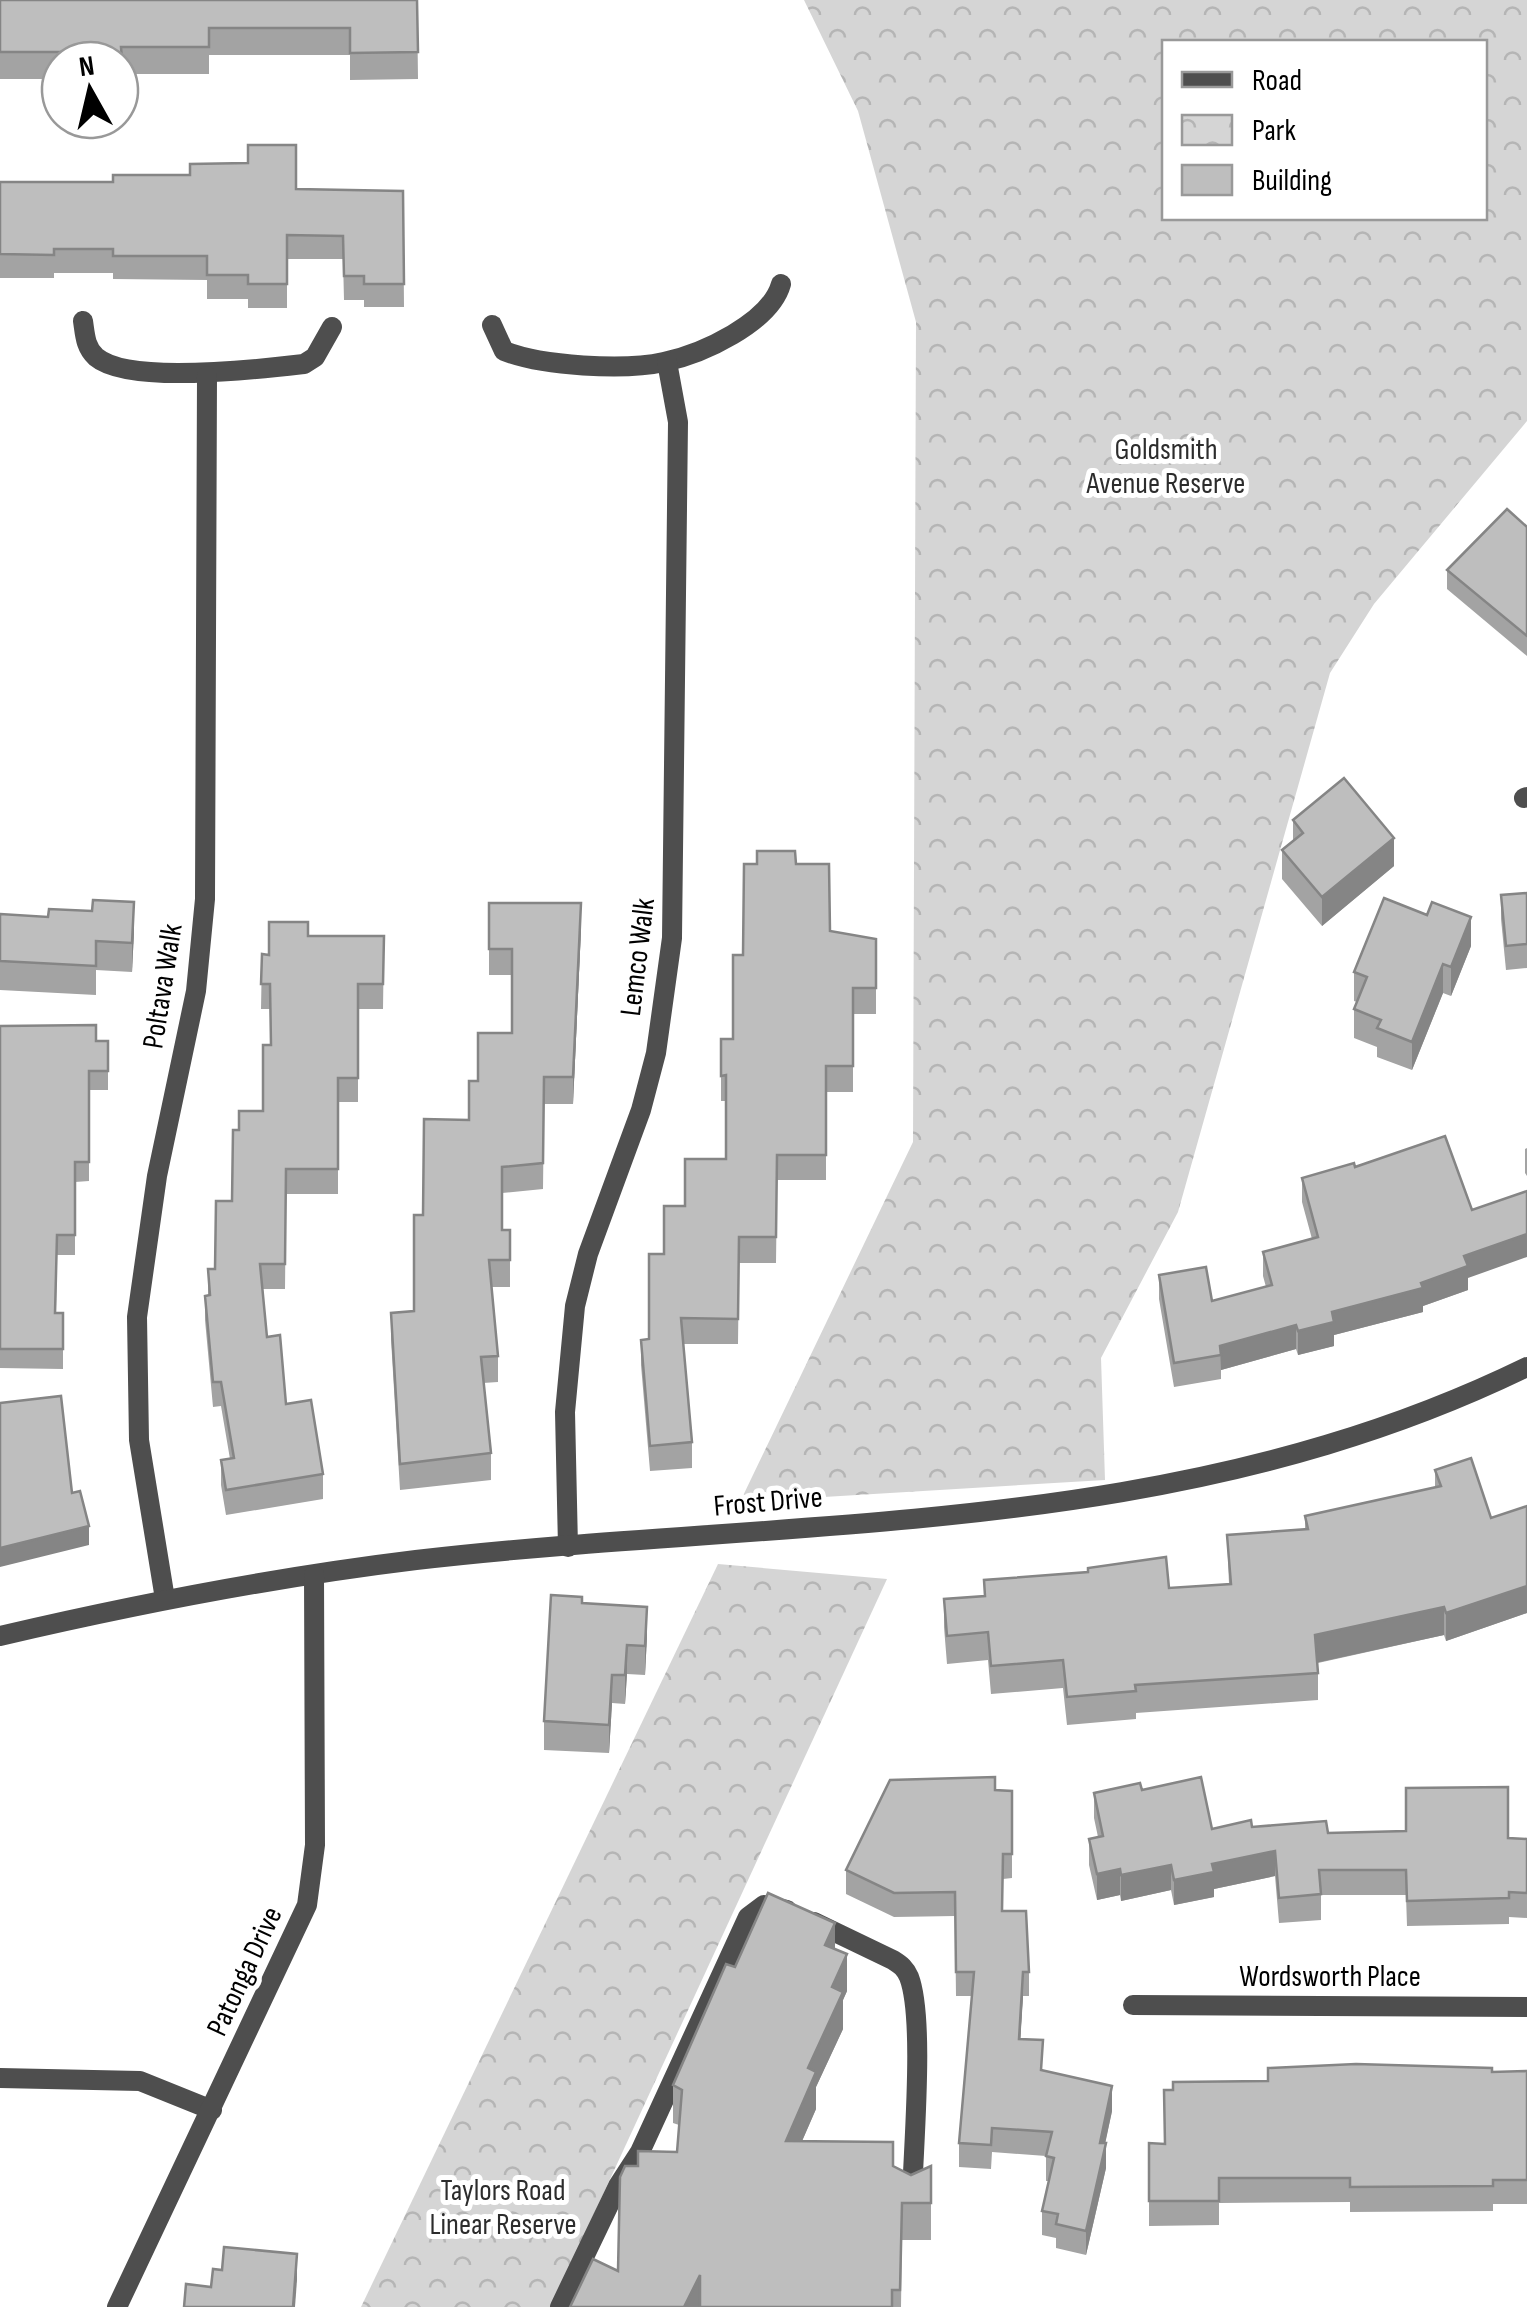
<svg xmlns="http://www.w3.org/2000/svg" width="1527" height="2307" viewBox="0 0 1527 2307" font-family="'Sofia Sans Condensed',sans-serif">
  <defs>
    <pattern id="park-crowns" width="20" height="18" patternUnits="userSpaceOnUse" patternTransform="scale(2.5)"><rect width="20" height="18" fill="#d5d5d5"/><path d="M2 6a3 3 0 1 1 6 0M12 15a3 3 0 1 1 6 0" fill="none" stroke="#b5b5b5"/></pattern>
  </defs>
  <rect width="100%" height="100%" fill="#fff"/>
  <g fill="url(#park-crowns)" fill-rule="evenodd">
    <path d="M804 0H1527V421L1374 604 1330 673 1178 1212 1101 1358 1105 1480 740 1502 913 1142 916 322 858 111ZM1164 42H1484V218H1164Z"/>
    <polygon points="718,1564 887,1579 551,2307 361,2307"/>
  </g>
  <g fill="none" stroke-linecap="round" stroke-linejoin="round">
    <g stroke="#4e4e4e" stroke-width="20">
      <path d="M814 1922 893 1960C901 1965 905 1968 909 1977 925 2019 913 2149 912 2199"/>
      <polyline points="560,2307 618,2186 640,2152 748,1917 764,1905 787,1910"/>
    </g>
    <g stroke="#4e4e4e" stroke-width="20">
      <path d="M83 321C85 334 85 347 96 357 129 385 261 369 304 364L315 357 332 327"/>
      <path d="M492 325 504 351C542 366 624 371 664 362 702 354 770 323 781 284"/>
      <polyline points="1524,798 1527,797"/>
      <polyline points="568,1547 565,1412 575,1306 588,1254 641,1110 656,1053 672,938 678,422 667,362"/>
      <polyline points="165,1599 139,1440 137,1317 157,1176 196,991 205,899 207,376"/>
      <path d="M0 1636C137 1604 276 1577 416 1560 796 1516 1172 1540 1527 1367"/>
      <polyline points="1133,2005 1527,2007"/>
      <polyline points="0,2078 140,2081 212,2110"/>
      <polyline points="117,2307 307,1905 315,1845 314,1575"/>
    </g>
  </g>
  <g fill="#a3a3a3">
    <polygon points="0,0 417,0 418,79 350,80 350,55 209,55 209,74 122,74 122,86 120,86 120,60 60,60 60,79 0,79"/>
    <polygon points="0,182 403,191 404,307 364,307 364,300 344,300 343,259 287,259 287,308 248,308 248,299 207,299 207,280 113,279 113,273 54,273 54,278 0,278"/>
    <polygon points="1527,527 1527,656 1447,589 1447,570"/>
    <polygon points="1293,820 1394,866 1322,926 1282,879 1282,850 1293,841"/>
    <polygon points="796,864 830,931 876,939 876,1014 853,1014 853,1092 826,1092 826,1180 777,1180 776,1263 739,1263 738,1344 683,1344 692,1442 692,1468 650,1471 641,1365 641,1340 649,1339 664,1254 685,1206 726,1159 726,1101 721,1101 721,1039 733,1039 743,955"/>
    <polygon points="1527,893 1527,968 1506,970 1501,919 1501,895"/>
    <polygon points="489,903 581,929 573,1104 544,1104 543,1189 502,1193 502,1230 510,1230 510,1287 492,1287 498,1356 498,1382 483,1383 491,1453 491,1480 400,1490 391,1339 391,1313 414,1311 423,1215 469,1120 478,1081 512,1033 512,975 489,975"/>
    <polygon points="0,914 134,931 132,972 96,970 96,995 0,990"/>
    <polygon points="308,936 384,936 383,1009 358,1009 358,1102 338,1102 338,1194 286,1194 285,1289 263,1289 267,1337 286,1404 323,1474 323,1499 226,1515 221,1485 221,1460 230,1459 221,1406 213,1407 205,1320 205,1296 208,1295 208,1269 215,1269 232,1201 239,1130 263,1111 270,1045 270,1009 261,1009 262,954 269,955"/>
    <polygon points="1471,946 1451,996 1443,993 1412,1070 1377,1057 1377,1047 1354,1038 1354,1009 1357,1002 1354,1001 1354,972"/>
    <polygon points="0,1026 96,1041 108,1041 108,1090 89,1090 89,1181 75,1182 75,1255 57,1255 56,1313 63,1313 63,1369 0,1368"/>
    <polygon points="1527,1148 1527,1176 1525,1173 1525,1149"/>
    <polygon points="1355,1167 1468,1278 1468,1290 1423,1306 1423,1312 1334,1335 1334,1346 1298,1355 1296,1349 1221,1370 1221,1379 1174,1387 1159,1299 1159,1275 1212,1301 1266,1287 1263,1276 1263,1252 1312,1239 1302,1202 1302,1178"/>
    <polygon points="1435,1470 1491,1518 1527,1506 1527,1613 1446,1641 1444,1635 1318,1663 1318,1700 1136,1713 1136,1719 1067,1725 1063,1688 991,1694 988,1660 947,1664 944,1627 944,1599 984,1596 984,1580 1169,1588 1229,1584 1227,1535 1305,1529 1305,1516 1435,1487"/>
    <polygon points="582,1603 647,1636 645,1675 627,1674 625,1704 612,1703 609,1753 544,1750 544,1721"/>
    <polygon points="995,1790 1012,1791 1012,1878 1003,1879 1003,1911 1029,1972 1029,1996 1023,1996 1020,2039 1043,2070 1112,2111 1105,2143 1106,2168 1086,2255 1056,2248 1056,2238 1042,2235 1042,2211 1049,2181 1046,2181 1046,2156 992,2152 991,2169 959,2167 959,2143 972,1996 956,1996 955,1916 894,1917 846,1894 846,1870"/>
    <polygon points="1142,1790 1212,1829 1252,1827 1328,1833 1527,1839 1527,1918 1509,1917 1509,1924 1407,1926 1406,1895 1321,1895 1321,1920 1279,1923 1275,1876 1214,1889 1214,1897 1174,1905 1171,1890 1121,1901 1120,1895 1097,1900 1089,1865 1089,1839 1098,1837 1094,1818 1094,1793"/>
    <polygon points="835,1949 847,1991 843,2000 843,2029 816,2087 816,2109 802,2141 893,2166 911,2175 931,2166 931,2240 902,2240 901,2307 570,2307 618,2271 638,2166 677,2152 679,2125 673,2123 673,2085 735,1967"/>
    <polygon points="1527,2071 1527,2204 1493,2204 1493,2211 1350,2212 1350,2202 1219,2203 1219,2225 1149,2226 1149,2143 1165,2144 1268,2081"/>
  </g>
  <g fill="#858585">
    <polygon points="1394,838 1394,866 1322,926 1322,897"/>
    <polygon points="134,902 134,931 132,972 132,943"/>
    <polygon points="581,903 581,929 573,1104 573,1077"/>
    <polygon points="1471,917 1471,946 1451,996 1451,967"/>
    <polygon points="1443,964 1443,993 1412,1070 1412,1042"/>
    <polygon points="1527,1234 1527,1257 1468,1278 1468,1290 1423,1306 1423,1312 1334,1335 1334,1346 1298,1355 1298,1331 1332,1312 1421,1283 1464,1256"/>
    <polygon points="1296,1325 1296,1349 1221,1370 1220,1346"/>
    <polygon points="89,1526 89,1545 0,1567 0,1548"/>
    <polygon points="1527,1586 1527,1613 1446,1641 1446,1613"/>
    <polygon points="647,1607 647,1636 645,1675 645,1646"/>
    <polygon points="1444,1607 1444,1635 1315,1663 1315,1635"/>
    <polygon points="627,1645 627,1674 625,1704 625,1675"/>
    <polygon points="612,1675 612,1703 609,1753 609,1725"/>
    <polygon points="1275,1851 1275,1876 1214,1889 1214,1897 1174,1905 1174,1880 1212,1864"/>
    <polygon points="1171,1865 1171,1890 1121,1901 1121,1875"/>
    <polygon points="1120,1869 1120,1895 1097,1900 1097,1874"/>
    <polygon points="835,1923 835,1960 825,1945"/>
    <polygon points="847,1954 847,1991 843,2000 843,2029 816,2087 816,2109 786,2178 786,2141 832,1987"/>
    <polygon points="1023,1972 1023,1996 1019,2063 1019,2039"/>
    <polygon points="1112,2086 1112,2111 1100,2168 1100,2143"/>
    <polygon points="1106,2143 1106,2168 1086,2255 1086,2231"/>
    <polygon points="297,2254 297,2280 295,2307 293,2307"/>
    <polygon points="700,2275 700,2307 684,2307"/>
  </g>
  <g fill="#bebebe" stroke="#858585" stroke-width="2.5">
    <polygon points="0,0 417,0 418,52 350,53 350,28 209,28 209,47 121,47 122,59 77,60 77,52 0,52"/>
    <polygon points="248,145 296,145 296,189 403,191 404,284 364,284 364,276 344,276 343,236 287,235 287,284 248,284 248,275 207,275 207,256 113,256 113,249 54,249 54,255 0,254 0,182 113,182 113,175 190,175 190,164 248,163"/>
    <polygon points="1507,509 1527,527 1527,636 1447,570"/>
    <polygon points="1344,778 1394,838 1322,897 1282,850 1303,833 1293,820"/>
    <polygon points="757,851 795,851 796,864 829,864 830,931 876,939 876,988 853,988 853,1066 826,1066 826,1155 777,1155 776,1237 739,1237 738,1319 681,1318 692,1442 650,1446 641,1340 649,1339 649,1254 664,1254 664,1206 685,1206 685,1159 726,1159 726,1075 721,1076 721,1039 733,1039 733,955 743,955 744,864 757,864"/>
    <polygon points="1527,893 1527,944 1506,946 1501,895"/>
    <polygon points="1384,898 1427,915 1432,902 1471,917 1451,967 1443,964 1412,1042 1377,1028 1381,1020 1354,1009 1367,977 1354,972"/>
    <polygon points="93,900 134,902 132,943 96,941 96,966 0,961 0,914 48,917 49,909 92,911"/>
    <polygon points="489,903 581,903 573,1077 544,1077 543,1163 502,1167 502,1230 510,1230 510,1260 489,1260 498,1356 481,1357 491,1453 400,1464 391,1313 414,1311 414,1215 423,1215 424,1119 469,1120 469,1081 478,1081 478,1033 512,1033 512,949 489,949"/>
    <polygon points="269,922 308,922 308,936 384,936 383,984 358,984 358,1078 338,1078 338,1169 286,1169 285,1264 260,1264 267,1337 280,1335 286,1404 311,1400 323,1474 226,1490 221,1460 234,1458 221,1382 213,1382 205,1296 210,1295 208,1269 215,1269 216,1201 232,1201 233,1130 239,1130 239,1111 263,1111 263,1045 271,1045 270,984 261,984 262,954 269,955"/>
    <polygon points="96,1025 96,1041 108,1041 108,1071 89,1071 89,1162 75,1162 75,1235 57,1235 55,1313 63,1313 63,1349 0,1349 0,1026"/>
    <polygon points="1445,1136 1472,1210 1527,1191 1527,1234 1464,1256 1468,1266 1421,1283 1423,1288 1332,1312 1334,1322 1298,1331 1296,1325 1220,1346 1221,1355 1174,1363 1159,1275 1206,1267 1212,1301 1272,1285 1263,1252 1318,1237 1302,1178 1354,1163 1355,1167"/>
    <polygon points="61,1396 72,1493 80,1491 89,1526 0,1548 0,1403"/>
    <polygon points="1471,1458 1491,1518 1527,1506 1527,1586 1446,1613 1444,1607 1315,1635 1318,1673 1135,1685 1136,1691 1067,1697 1063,1660 991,1666 988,1632 947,1636 944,1599 985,1596 984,1580 1088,1572 1088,1568 1166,1557 1169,1588 1231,1584 1227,1535 1308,1529 1305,1516 1441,1486 1435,1470"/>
    <polygon points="551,1595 582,1597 582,1603 647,1607 645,1646 627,1645 625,1675 612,1675 609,1725 544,1721"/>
    <polygon points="995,1777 995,1790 1012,1791 1012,1854 1003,1854 1002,1911 1026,1911 1029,1972 1023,1972 1019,2039 1043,2040 1041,2070 1112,2086 1100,2143 1106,2143 1086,2231 1056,2224 1058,2214 1042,2211 1054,2158 1046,2156 1052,2132 992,2128 991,2145 959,2143 974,1972 956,1972 955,1892 894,1893 846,1870 890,1780"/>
    <polygon points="1201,1777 1212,1829 1251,1820 1252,1827 1326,1821 1328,1833 1406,1831 1406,1788 1508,1787 1508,1838 1527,1839 1527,1893 1509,1892 1509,1898 1407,1901 1406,1870 1319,1870 1321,1894 1279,1898 1275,1851 1212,1864 1214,1872 1174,1880 1171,1865 1121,1875 1120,1869 1097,1874 1089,1839 1103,1836 1094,1793 1140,1783 1142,1790"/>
    <polygon points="768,1893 835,1923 825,1945 847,1954 832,1987 843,1992 808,2068 816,2072 786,2141 893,2142 893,2166 911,2175 931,2166 931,2203 902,2203 900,2290 892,2290 892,2307 700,2307 700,2275 684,2307 570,2307 593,2259 618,2271 620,2177 625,2166 638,2166 638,2151 677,2152 682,2090 673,2085 726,1964 735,1967"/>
    <polygon points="1356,2064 1492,2068 1492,2072 1527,2071 1527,2180 1493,2180 1493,2186 1350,2187 1350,2178 1219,2178 1219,2201 1149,2201 1149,2143 1165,2144 1164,2090 1173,2090 1173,2082 1268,2081 1268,2068"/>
    <polygon points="224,2247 297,2254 293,2307 184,2307 186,2284 211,2287 213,2269 222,2270"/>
  </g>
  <g text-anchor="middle" stroke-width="10" stroke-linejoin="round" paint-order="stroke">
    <g font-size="30" fill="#2c2c2c" stroke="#fff">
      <text x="1166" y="459">Goldsmith<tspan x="1166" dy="34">Avenue Reserve</tspan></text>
      <text x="503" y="2200">Taylors Road<tspan x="503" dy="34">Linear Reserve</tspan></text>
    </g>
    <g font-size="30" fill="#000" stroke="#fff">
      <text transform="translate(637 957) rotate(-83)" y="10">Lemco Walk</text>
      <text transform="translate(162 986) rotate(-81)" y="10">Poltava Walk</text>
      <text transform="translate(768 1501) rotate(-5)" y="10">Frost Drive</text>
      <text transform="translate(244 1971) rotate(-65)" y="10">Patonga Drive</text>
      <text x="1330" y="1986">Wordsworth Place</text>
    </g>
  </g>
  <rect x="1162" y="40" width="325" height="180" fill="#ffffff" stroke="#999999" stroke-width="2.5"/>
  <rect x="1182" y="72" width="50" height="15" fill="#4e4e4e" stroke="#999999" stroke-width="2.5"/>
  <text x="1252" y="90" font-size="30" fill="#000000">Road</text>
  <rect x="1182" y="115" width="50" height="30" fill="url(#park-crowns)" stroke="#999999" stroke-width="2.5"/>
  <text x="1252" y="140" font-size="30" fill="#000000">Park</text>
  <rect x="1182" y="165" width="50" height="30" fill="#bebebe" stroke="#999999" stroke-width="2.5"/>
  <text x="1252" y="190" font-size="30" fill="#000000">Building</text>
  <g transform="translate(90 90) rotate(352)"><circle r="48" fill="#ffffff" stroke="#999999" stroke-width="2.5"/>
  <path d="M0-8L18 38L0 25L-18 38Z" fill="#000000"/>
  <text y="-15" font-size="28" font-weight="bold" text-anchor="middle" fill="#000000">N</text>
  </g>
</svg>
